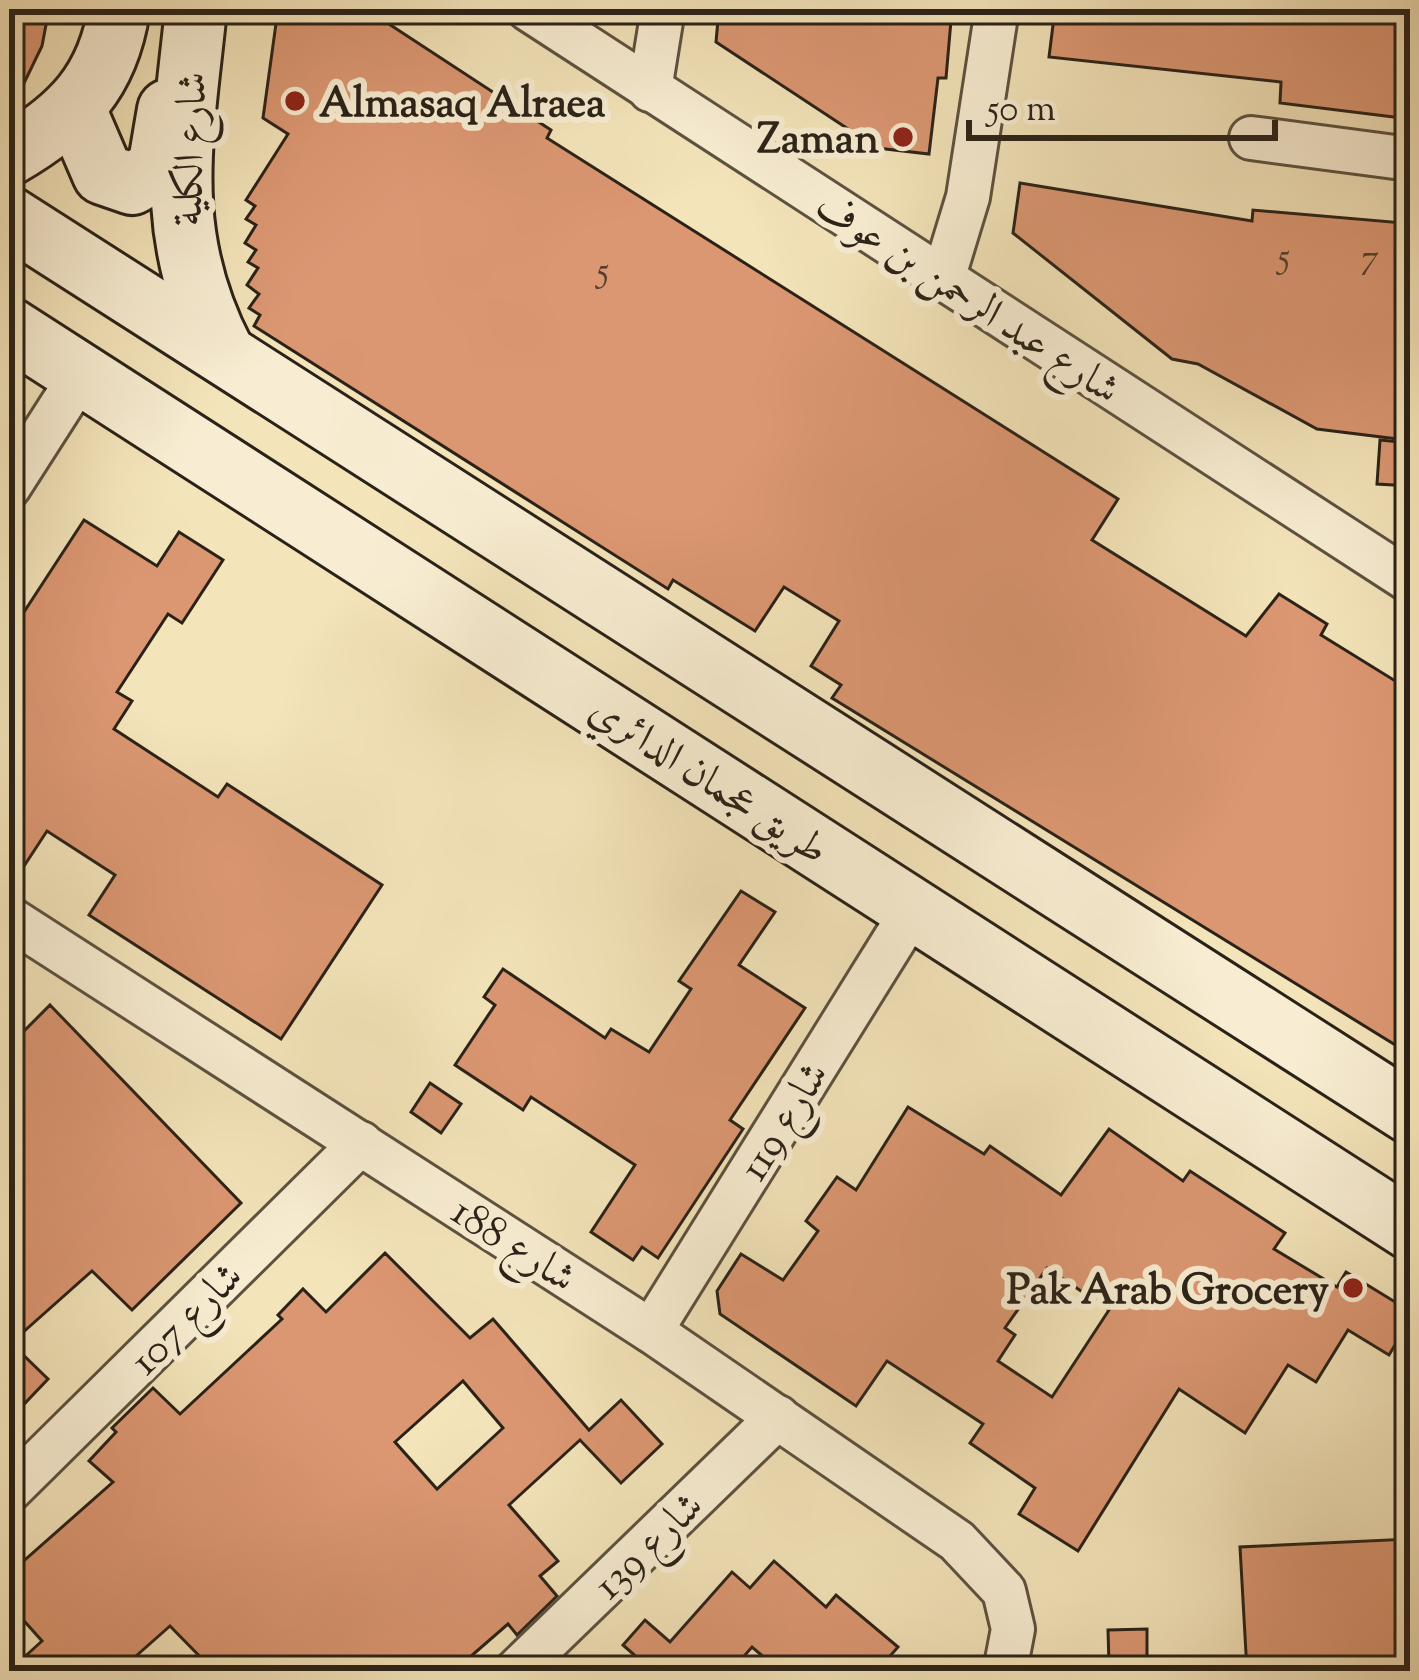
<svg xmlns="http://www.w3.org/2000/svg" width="1419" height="1680" viewBox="0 0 1419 1680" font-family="'Sorts Mill Goudy',Amiri,serif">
  <rect width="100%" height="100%" fill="#f4e4ba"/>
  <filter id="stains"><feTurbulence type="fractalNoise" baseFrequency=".00167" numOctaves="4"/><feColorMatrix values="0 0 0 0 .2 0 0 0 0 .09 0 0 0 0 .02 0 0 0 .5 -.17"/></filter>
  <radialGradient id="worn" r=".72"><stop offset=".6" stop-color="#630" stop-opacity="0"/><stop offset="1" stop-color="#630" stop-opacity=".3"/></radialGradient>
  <g fill="#db9772" stroke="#2a2218" stroke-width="3" fill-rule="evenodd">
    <polygon points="9,9 49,9 42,46 9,114"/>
    <polygon points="278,9 366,9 551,130 547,138 1118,499 1092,540 1246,636 1279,594 1327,624 1321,635 1410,690 1410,1054 832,698 841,685 811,666 839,621 784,587 755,631 673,580 668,589 254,326 260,315 249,308 259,294 247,285 258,268 248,262 256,250 245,243 256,225 246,219 255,206 246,200 288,134 263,118"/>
    <polygon points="719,9 952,9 946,78 938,78 929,154 877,148 716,42"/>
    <polygon points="1055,9 1410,9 1410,119 1280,103 1281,82 1049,57"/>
    <polygon points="1020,183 1252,221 1253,210 1404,223 1396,333 1410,334 1406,440 1317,429 1198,364 1172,359 1013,233"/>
    <polygon points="1380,440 1410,443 1410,486 1377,484"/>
    <polygon points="84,520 157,566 179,532 223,560 182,623 168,614 117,692 132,701 114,729 218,797 227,784 382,885 281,1039 89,915 115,875 47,831 9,889 9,635"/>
    <polygon points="741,891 775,912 739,965 805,1008 730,1120 743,1129 658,1258 642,1247 633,1260 591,1232 635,1165 531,1097 523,1110 455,1065 495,1005 484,997 503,969 605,1038 611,1029 649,1052 691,989 679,981"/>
    <polygon points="50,1005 241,1203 132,1310 92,1271 11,1343 48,1379 9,1420 9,1046"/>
    <polygon points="430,1083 461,1104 441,1133 411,1112"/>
    <path d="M908 1107 984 1154 990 1146 1061 1195 1109 1129 1183 1181 1190 1171 1285 1233 1274 1249 1337 1287 1346 1272 1410 1311V1320L1389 1355 1348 1330 1316 1382 1288 1365 1245 1433 1179 1389 1078 1551 1019 1514 1035 1488 970 1443 983 1424 887 1361 856 1406 720 1314 717 1291 741 1254 783 1280 818 1231 806 1221 837 1177 856 1190ZM1047 1268 1109 1310 1052 1397 998 1361 1015 1335 1005 1328Z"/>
    <path d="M385 1253 470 1338 493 1319 589 1430 621 1400 662 1444 621 1483 580 1440 509 1505 558 1561 540 1576 557 1596 517 1635 508 1624 454 1671H214L170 1626 119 1671H9L42 1641 9 1604V1574L113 1482 89 1461 116 1432 112 1428 153 1388 180 1414 282 1319 278 1315 303 1289 326 1312ZM463 1381 503 1428 437 1489 395 1442Z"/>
    <polygon points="1410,1539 1410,1671 1247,1671 1240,1547"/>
    <polygon points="774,1561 826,1607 836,1595 898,1647 877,1671 780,1671 752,1647 731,1671 644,1671 648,1667 623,1645 645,1620 670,1642 732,1572 750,1588"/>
    <polygon points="1147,1629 1147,1663 1109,1664 1108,1630"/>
  </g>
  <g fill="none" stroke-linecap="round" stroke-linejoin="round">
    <defs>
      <g id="minor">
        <polyline points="528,9 1410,581"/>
        <polyline points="650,90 663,9"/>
        <polyline points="1251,138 1410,159"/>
        <polyline points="943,279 968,197 997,9"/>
        <polyline points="9,487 82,373"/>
        <polyline points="9,918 651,1331 957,1541 1004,1591 1013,1629 1005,1671"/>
        <polyline points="651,1331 914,908"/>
        <polyline points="9,1491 361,1143"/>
        <polyline points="516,1671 778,1417"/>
      </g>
      <g id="secondary">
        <path d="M196 9C183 138 161 233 224 353"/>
        <polyline points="75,109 103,174 132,184 158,169 168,110"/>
        <path d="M9 155C71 119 108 82 119 9"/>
        <polyline points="9,217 1410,1113"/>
        <polyline points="9,328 1410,1229"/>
      </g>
    </defs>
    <use href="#minor" stroke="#5c5240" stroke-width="48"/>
    <use href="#secondary" stroke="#2a2218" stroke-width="66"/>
    <use href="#minor" stroke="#f8edd2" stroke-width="42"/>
    <use href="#secondary" stroke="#f8edd2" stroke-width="60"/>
  </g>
  <g fill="#8f2418" stroke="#f8edd2" stroke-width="4.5">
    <circle cx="295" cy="101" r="12"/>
    <circle cx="903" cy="137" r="12"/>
    <circle cx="1353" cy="1288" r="12"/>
  </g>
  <g text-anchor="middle" stroke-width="12" stroke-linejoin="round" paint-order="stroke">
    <g font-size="36" fill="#563f2e">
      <text x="1284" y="268">5</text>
      <text x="1370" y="268">7</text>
      <text x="603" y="282">5</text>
    </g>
    <g font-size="42" font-weight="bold" fill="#2a2218" stroke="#f8edd2" text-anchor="end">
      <text x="319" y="116" text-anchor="start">Almasaq Alraea</text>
      <text x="879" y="152">Zaman</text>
      <text x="1329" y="1303">Pak Arab Grocery</text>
    </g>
    <g font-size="42" fill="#2a2218" stroke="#f8edd2">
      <text transform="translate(188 149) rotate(-88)" y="15">شارع الكلية</text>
      <text transform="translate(969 296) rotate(33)" y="15">شارع عبد الرحمن بن عوف</text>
      <text transform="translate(710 778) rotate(33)" y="15">طريق عجمان الدائري</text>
      <text transform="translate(782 1120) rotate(-58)" y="15">شارع 119</text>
      <text transform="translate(515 1243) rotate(33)" y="15">شارع 188</text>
      <text transform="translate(185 1317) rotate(-45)" y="15">شارع 107</text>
      <text transform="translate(647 1544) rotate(-44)" y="15">شارع 139</text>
    </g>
  </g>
  <rect width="1419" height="1680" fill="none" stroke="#f4e4ba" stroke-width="48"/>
  <rect x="12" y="12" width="1395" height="1656" fill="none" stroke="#2a2218" stroke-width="6"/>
  <rect x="24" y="24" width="1371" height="1632" fill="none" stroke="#2a2218" stroke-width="3"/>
  <path d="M969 120v18h306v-18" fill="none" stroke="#2a2218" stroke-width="6"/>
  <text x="987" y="120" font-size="36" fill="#2a2218" stroke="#f8edd2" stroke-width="9" paint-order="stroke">50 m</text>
  <rect width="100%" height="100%" filter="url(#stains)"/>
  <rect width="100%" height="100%" fill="url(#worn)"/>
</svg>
